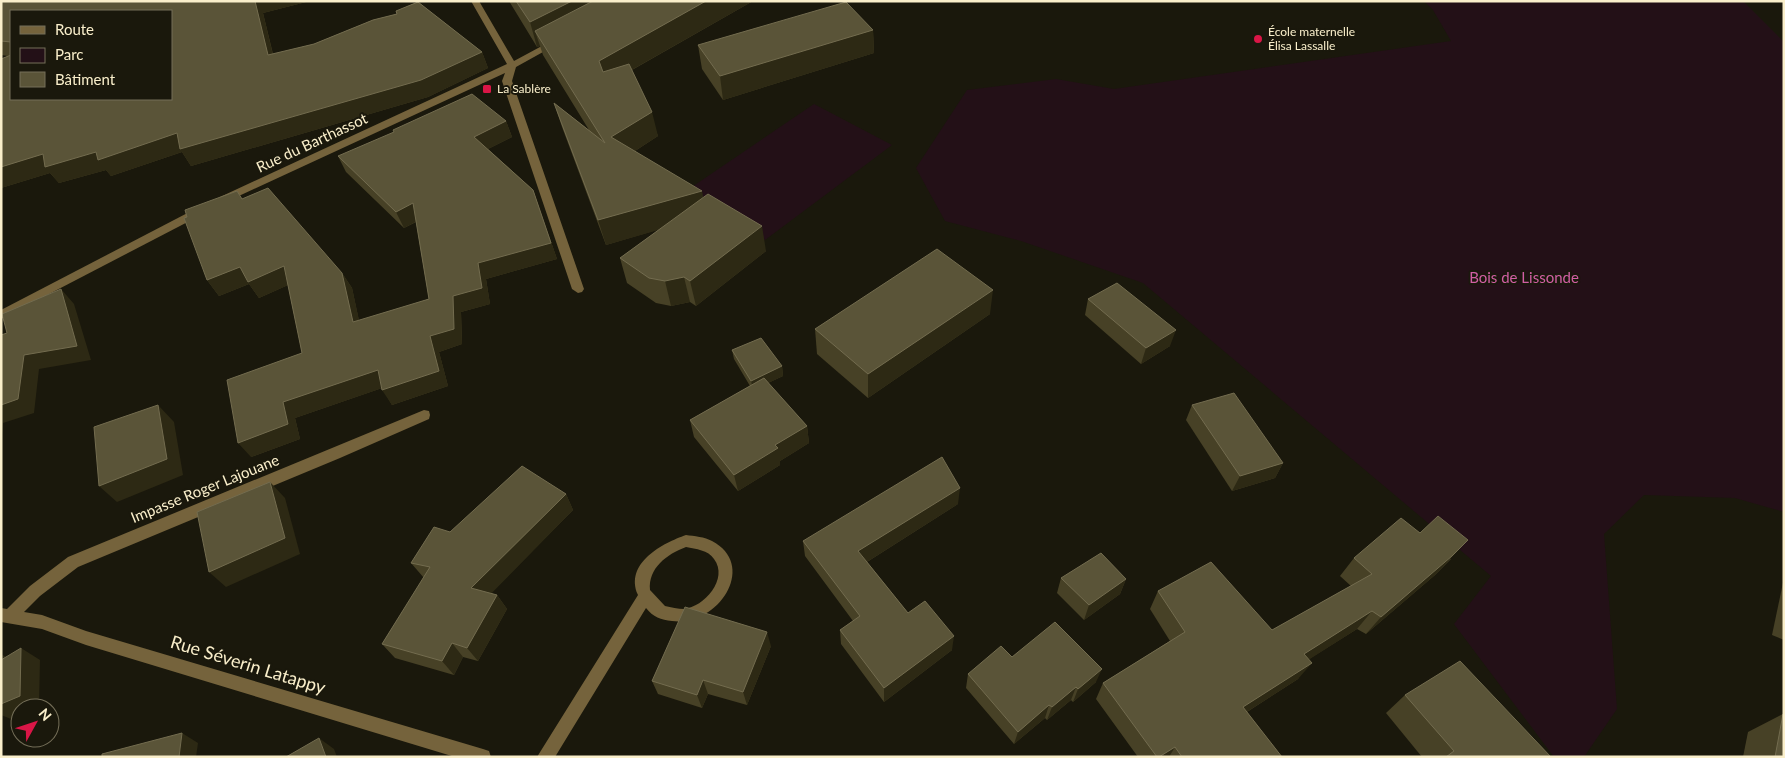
<svg xmlns="http://www.w3.org/2000/svg" width="1785" height="758" viewBox="0 0 1785 758" font-family="Lato,sans-serif">
  <rect width="100%" height="100%" fill="#1a180c"/>
  <g fill="#231017">
    <polygon points="1424,1 1743,1 1784,42 1784,512 1735,498 1644,495 1604,534 1617,709 1584,757 1554,757 1454,624 1491,576 1143,283 1021,241 945,221 916,168 967,90 1056,79 1114,89 1451,41 1433,10"/>
    <polygon points="814,104 892,145 765,240 686,191"/>
  </g>
  <g fill="none" stroke-linecap="round" stroke-linejoin="round">
    <g fill="#75633c" fill-rule="evenodd">
      <polygon points="471,1 479,1 514,61 553,40 561,42 516,67 512,81 584,289 582,292 578,293 572,289 502,81 505,73 228,201 220,201 220,197 507,64"/>
      <polygon points="199,207 203,208 204,211 203,214 1,319 1,310"/>
      <polygon points="424,410 429,411 430,415 429,419 340,458 78,567 40,596 24,612 42,615 86,631 483,749 489,751 491,757 455,757 86,645 42,629 1,622 1,608 7,609 30,586 68,557"/>
      <path d="M686 535C694 536 705 537 712 541 758 565 719 627 672 621 661 620 653 617 646 608L555 757H537L638 595C624 563 663 543 686 535ZM686 547C696 549 708 550 714 559 729 579 704 607 684 609 678 609 671 607 665 606L650 590C648 568 667 554 686 547Z"/>
    </g>
  </g>
  <g fill="#474126" fill-rule="evenodd">
    <path d="M1 1H310L263 13 273 54 314 44 373 20 397 14 396 11 418 2 482 52 488 68 428 97 191 166 182 152 111 176 106 170 59 183 50 173 1 188V59L8 56 1 55ZM11 11H171V99H11Z"/>
    <polygon points="509,1 753,1 632,70 658,136 635,151 704,198 766,251 696,306 690,302 671,306 656,303 627,283 620,258 660,229 606,245 562,127 554,103 589,130 543,55 540,46 537,47"/>
    <polygon points="873,30 874,53 723,100 702,69 698,45"/>
    <polygon points="506,121 512,137 488,149 533,190 557,259 486,279 490,304 461,312 462,344 439,352 448,386 392,405 382,388 295,418 300,439 251,457 302,353 288,285 259,298 249,284 219,296 207,280 237,191 242,199 342,273 352,288 359,321 429,299 416,222 404,228 346,172 338,156"/>
    <polygon points="1088,299 1170,346 1141,364 1085,315"/>
    <polygon points="990,314 868,398 817,354 815,329"/>
    <polygon points="732,350 782,366 783,376 768,383 807,426 809,443 780,461 780,465 738,491 694,437 690,420 750,386 734,359"/>
    <polygon points="1192,405 1283,463 1275,478 1232,491 1186,420"/>
    <polygon points="566,494 573,510 491,593 497,595 507,609 478,661 463,657 454,675 395,658 382,644 424,578 411,563 450,532"/>
    <polygon points="958,504 867,562 908,613 952,650 884,702 841,644 840,630 853,621 805,556 803,541"/>
    <polygon points="1420,533 1451,559 1435,575 1366,634 1357,629 1309,659 1298,679 1247,712 1282,757 1138,757 1096,699 1103,683 1170,641 1150,609 1158,591 1272,630 1351,586 1340,576 1354,558"/>
    <polygon points="1061,578 1126,579 1120,594 1084,620 1057,593"/>
    <polygon points="1784,578 1784,640 1772,635"/>
    <polygon points="771,646 747,705 708,694 702,708 658,694 652,681"/>
    <polygon points="1012,657 1096,682 1073,702 1071,700 1047,720 1045,718 1014,744 966,688 968,674"/>
    <polygon points="1405,695 1551,757 1422,757 1386,713"/>
    <polygon points="1783,714 1784,757 1743,757 1748,732"/>
  </g>
  <g fill="#2d2914">
    <polygon points="255,1 310,1 263,13 277,72 268,55"/>
    <polygon points="572,1 625,1 535,31 540,46 537,47 530,22"/>
    <polygon points="706,1 753,1 605,85 599,61"/>
    <polygon points="873,30 874,53 723,100 720,76"/>
    <polygon points="482,52 488,68 428,97 191,166 182,152 111,176 106,170 59,183 50,173 1,188 1,167 43,154 96,152 177,133"/>
    <polygon points="652,112 658,136 618,162 611,137"/>
    <polygon points="506,121 512,137 480,153 474,137"/>
    <polygon points="533,190 557,259 486,279 490,304 461,312 462,344 439,352 448,386 392,405 382,390 430,336 453,296"/>
    <polygon points="702,191 707,216 606,245 598,220"/>
    <polygon points="413,203 421,219 404,228 396,212"/>
    <polygon points="762,226 766,251 696,306 690,281"/>
    <polygon points="284,266 295,282 259,298 249,284 219,296 207,280 240,267"/>
    <polygon points="342,273 352,288 363,338 353,322"/>
    <polygon points="684,277 690,302 671,306 665,281"/>
    <polygon points="61,289 74,304 91,360 39,369 34,413 3,423 2,435 1,435 1,405 24,355"/>
    <polygon points="993,290 990,314 868,398 868,374"/>
    <polygon points="1176,330 1170,346 1141,364 1146,348"/>
    <polygon points="782,366 783,376 753,390 751,381"/>
    <polygon points="378,370 388,386 295,418 300,439 251,457 238,443 283,402"/>
    <polygon points="158,405 174,422 183,475 117,502 99,486"/>
    <polygon points="807,426 809,443 780,461 780,465 738,491 734,475 775,445"/>
    <polygon points="1283,463 1275,478 1232,491 1240,476"/>
    <polygon points="270,482 285,498 300,554 226,587 209,572"/>
    <polygon points="960,488 958,504 859,567 858,551"/>
    <polygon points="566,494 573,510 482,603 471,588"/>
    <polygon points="1468,540 1435,575 1366,634 1381,617"/>
    <polygon points="1126,579 1120,594 1084,620 1089,605"/>
    <polygon points="497,595 507,609 478,661 467,648"/>
    <polygon points="1372,611 1357,629 1291,671 1304,654"/>
    <polygon points="767,632 771,646 747,705 743,692"/>
    <polygon points="954,636 952,650 884,702 884,688"/>
    <polygon points="452,643 463,657 454,675 442,661"/>
    <polygon points="21,648 40,660 39,706 36,708 20,708 20,715 11,719 1,715 1,704"/>
    <polygon points="1,654 11,660 1,673"/>
    <polygon points="1312,663 1298,679 1231,722 1243,707"/>
    <polygon points="1102,669 1096,682 1073,702 1078,689"/>
    <polygon points="703,680 708,694 702,708 697,695"/>
    <polygon points="1076,687 1071,700 1047,720 1052,707"/>
    <polygon points="1049,705 1045,718 1014,744 1018,732"/>
    <polygon points="182,733 198,743 196,757 179,757"/>
    <polygon points="319,738 334,749 337,757 326,757"/>
    <polygon points="1175,747 1169,757 1159,757"/>
  </g>
  <g fill="#5a5438" stroke="#736c4f">
    <polygon points="1,1 255,1 268,55 314,44 373,20 397,14 396,11 418,2 482,52 421,80 180,149 177,133 98,160 96,152 45,167 43,154 1,167 1,59 11,55 11,99 171,99 171,11 11,11 11,42 1,41"/>
    <polygon points="516,1 572,1 530,22"/>
    <polygon points="593,1 706,1 599,61 603,72 629,64 652,112 611,137 702,191 598,220 554,103 605,143 535,31"/>
    <polygon points="846,2 873,30 720,76 698,45"/>
    <polygon points="472,94 506,121 474,137 533,190 551,243 478,263 482,288 453,296 454,329 430,336 439,371 382,390 378,370 283,402 288,424 238,443 227,380 302,353 284,266 248,282 240,267 207,280 184,218 187,217 185,210 237,191 242,199 268,188 342,273 353,322 429,299 413,203 396,212 338,156 394,132 393,130"/>
    <polygon points="708,194 762,226 690,281 684,277 665,281 649,278 620,258"/>
    <polygon points="937,249 993,290 868,374 815,329"/>
    <polygon points="1117,283 1176,330 1146,348 1088,299"/>
    <polygon points="61,289 77,346 24,355 18,399 1,405 1,335 7,333 2,314"/>
    <polygon points="761,338 782,366 751,381 732,350"/>
    <polygon points="764,378 807,426 775,445 778,448 734,475 690,420"/>
    <polygon points="1234,393 1283,463 1240,476 1192,405"/>
    <polygon points="158,405 167,459 99,486 94,427"/>
    <polygon points="942,457 960,488 858,551 908,613 925,601 954,636 884,688 840,630 860,616 803,541"/>
    <polygon points="522,466 566,494 471,588 497,595 467,648 452,643 442,661 382,644 430,567 411,563 434,527 450,532"/>
    <polygon points="270,482 285,538 209,572 197,512"/>
    <polygon points="1438,516 1468,540 1452,556 1381,617 1372,611 1304,654 1312,663 1243,707 1282,757 1182,757 1175,747 1159,757 1157,757 1103,683 1185,632 1158,591 1211,562 1272,630 1372,574 1354,558 1401,518 1420,533"/>
    <polygon points="1101,553 1126,579 1089,605 1061,578"/>
    <polygon points="685,607 767,632 743,692 703,680 697,695 652,681"/>
    <polygon points="1055,622 1102,669 1078,689 1076,687 1052,707 1049,705 1018,732 968,674 1001,646 1012,657"/>
    <polygon points="21,648 20,696 1,704 1,660"/>
    <polygon points="1460,661 1551,757 1446,757 1454,751 1405,695"/>
    <polygon points="1783,714 1784,715 1784,757 1775,757"/>
    <polygon points="182,733 179,757 102,757 102,754"/>
    <polygon points="319,738 326,757 286,757"/>
  </g>
  <g fill="#da1647" stroke="#1a180c" stroke-width="2">
    <circle cx="1258" cy="39" r="5"/>
    <rect x="482" y="84" width="10" height="10" rx="2.5"/>
  </g>
  <g text-anchor="middle" stroke-width="4" stroke-linejoin="round" paint-order="stroke">
    <g font-size="12" fill="#faefcb" stroke="#1a180c" text-anchor="start">
      <text x="1268" y="36">École maternelle<tspan x="1268" dy="14">Élisa Lassalle</tspan></text>
      <text x="497" y="93">La Sablère</text>
    </g>
    <g font-size="15" fill="#faefcb" stroke="#1a180c">
      <text transform="translate(312 143) rotate(-25)" y="5">Rue du Barthassot</text>
      <text transform="translate(205 489) rotate(-22)" y="5">Impasse Roger Lajouane</text>
    </g>
    <g font-size="15" fill="#d15fa4" stroke="#1a180c">
      <text x="1524" y="283">Bois de Lissonde</text>
    </g>
    <g font-size="18" fill="#faefcb" stroke="#1a180c">
      <text transform="translate(248 665) rotate(17)" y="6">Rue Séverin Latappy</text>
    </g>
  </g>
  <rect width="1785" height="758" fill="none" stroke="#faefcb" stroke-width="5"/>
  <rect x="10" y="10" width="162" height="90" fill="#1a180c" stroke="#746e58"/>
  <rect x="20" y="26" width="25" height="8" fill="#75633c" stroke="#746e58"/>
  <text x="55" y="35" font-size="15" fill="#faefcb">Route</text>
  <rect x="20" y="48" width="25" height="15" fill="#231017" stroke="#746e58"/>
  <text x="55" y="60" font-size="15" fill="#faefcb">Parc</text>
  <rect x="20" y="72" width="25" height="15" fill="#5a5438" stroke="#746e58"/>
  <text x="55" y="85" font-size="15" fill="#faefcb">Bâtiment</text>
  <g transform="translate(35 723) rotate(50)"><circle r="24" fill="#1a180c" stroke="#746e58"/>
  <path d="M0-4L9 19L0 12L-9 19Z" fill="#da1647"/>
  <text y="-8" font-size="14" font-weight="bold" text-anchor="middle" fill="#faefcb">N</text>
  </g>
</svg>
